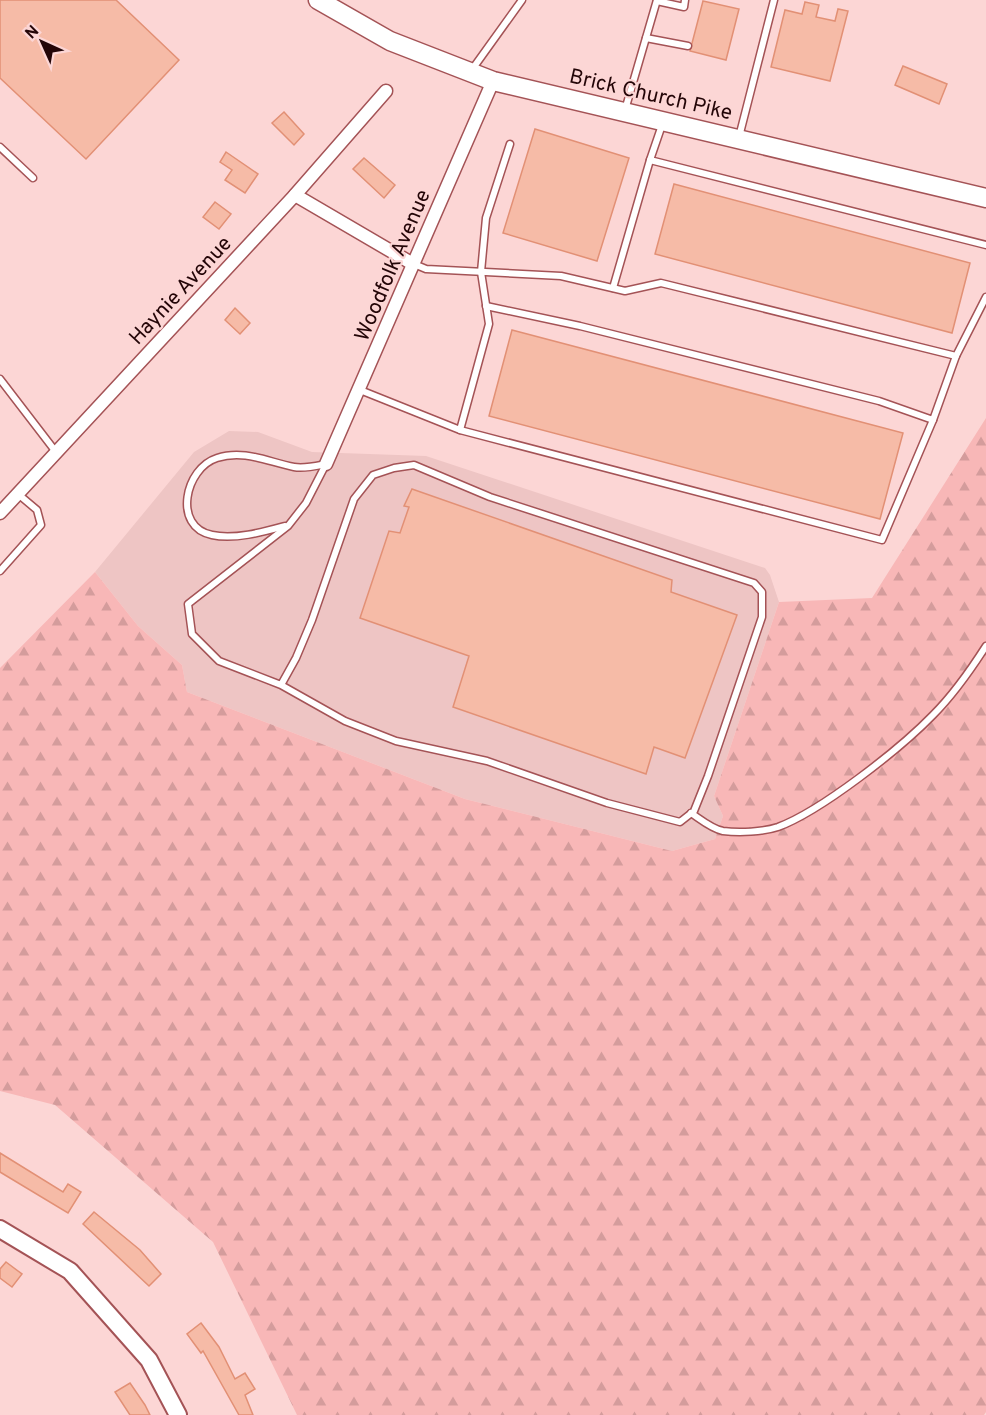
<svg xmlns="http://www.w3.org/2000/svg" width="986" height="1415" viewBox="0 0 986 1415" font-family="Overpass,sans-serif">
  <defs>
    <pattern id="forest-firs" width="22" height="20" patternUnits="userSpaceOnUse" patternTransform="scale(1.5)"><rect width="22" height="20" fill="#f8b7b7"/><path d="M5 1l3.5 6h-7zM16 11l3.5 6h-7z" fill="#d49c9c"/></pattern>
  </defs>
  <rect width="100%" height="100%" fill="#fcd6d5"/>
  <polygon fill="#eec5c4" points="229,431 258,432 312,452 426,456 765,568 770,575 779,602 714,796 723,816 715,839 672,851 465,799 187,692 182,665 138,626 95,572 194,452"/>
  <polygon fill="url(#forest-firs)" points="986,418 986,1412 984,1415 297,1415 213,1242 55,1105 0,1091 0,668 95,572 138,626 182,665 187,692 465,799 672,851 715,839 723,816 714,796 779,602 872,598"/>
  <g fill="#f6bba7" stroke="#e29075" stroke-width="1.5">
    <polygon points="0,0 116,0 179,60 86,159 0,78"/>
    <polygon points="703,1 739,9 726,60 690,51"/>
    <polygon points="805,2 819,5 816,17 835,21 838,9 848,11 830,81 771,67 785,10 802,14"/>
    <polygon points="903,66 947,84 939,104 895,85"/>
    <polygon points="284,112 304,134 294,145 272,123"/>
    <polygon points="535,129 629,158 597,261 503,233"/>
    <polygon points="226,152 258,174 245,193 225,180 232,170 220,162"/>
    <polygon points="364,158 395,185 384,198 353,169"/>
    <polygon points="674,184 970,263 952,333 655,254"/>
    <polygon points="215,202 231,214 219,229 203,217"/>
    <polygon points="235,308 250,323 240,334 225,320"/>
    <polygon points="512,330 903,433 880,519 489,416"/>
    <polygon points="412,489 672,580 671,592 737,615 685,758 654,747 646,774 453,707 469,656 360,618 389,531 400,533 409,507 404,506"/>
    <polygon points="0,1153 63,1192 68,1184 81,1192 68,1213 0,1172"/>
    <polygon points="94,1212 140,1250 161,1274 149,1286 83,1224"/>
    <polygon points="6,1262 22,1274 12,1287 0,1278 0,1269"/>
    <polygon points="201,1323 219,1347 235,1379 245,1373 255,1389 245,1395 253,1415 239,1415 203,1351 201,1353 187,1334"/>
    <polygon points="130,1383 145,1405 150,1415 130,1415 115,1392"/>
  </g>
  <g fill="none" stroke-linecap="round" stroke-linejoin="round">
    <defs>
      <g id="service">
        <polyline points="657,1 684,7 685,0"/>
        <polyline points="646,38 688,46"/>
        <polyline points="471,71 522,0"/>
        <polyline points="625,110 657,0"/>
        <polyline points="662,125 650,160 986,245"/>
        <polyline points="739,137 774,0"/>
        <polyline points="0,147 33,178"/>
        <polyline points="414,264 426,269 561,276 625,291 661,283 956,356 986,297"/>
        <polyline points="613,288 650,160"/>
        <polyline points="486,306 580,326 879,401 933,420 956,356"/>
        <polyline points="0,379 56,452"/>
        <polyline points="360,390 460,430 489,324 481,272 486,218 510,144"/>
        <polyline points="460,430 882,540 933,420"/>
        <path d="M285 526C263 532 234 540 212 535 172 527 185 468 217 458 244 449 268 462 294 467 304 469 316 466 326 464"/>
        <polyline points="0,571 41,525 37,510 18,494"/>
        <polyline points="281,685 296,658 312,620 354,499 373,475 394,468 414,465 490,497 754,583 762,592 762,617 708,776 694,811 680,822 607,803 487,761 396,741 345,721 281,685 219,661 192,634 188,604 288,526 306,503 326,464"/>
        <path d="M691 813C700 819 712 829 723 831 739 833 763 832 778 827 821 811 900 749 933 715 954 694 970 671 986 646"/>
      </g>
      <g id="minor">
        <polyline points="295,195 413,264"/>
        <polyline points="326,464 493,81"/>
        <polyline points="0,513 295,195 386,91"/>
      </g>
      <polyline id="tertiary" points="0,1229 70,1271 149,1360 178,1415"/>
      <polyline id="secondary" points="318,0 390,41 493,81 986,198"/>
    </defs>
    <use href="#service" stroke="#a45356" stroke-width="9"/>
    <use href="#minor" stroke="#a45356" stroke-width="15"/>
    <use href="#tertiary" stroke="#a45356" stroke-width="20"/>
    <use href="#secondary" stroke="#a45356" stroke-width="21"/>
    <use href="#service" stroke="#fff" stroke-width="6"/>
    <use href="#minor" stroke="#fff" stroke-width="12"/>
    <use href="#tertiary" stroke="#fff" stroke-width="16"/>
    <use href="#secondary" stroke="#fff" stroke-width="18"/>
  </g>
  <g text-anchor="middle" stroke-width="4.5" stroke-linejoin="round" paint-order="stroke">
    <g font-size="21" fill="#230507" stroke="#fcd6d5">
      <text transform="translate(651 94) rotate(13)" y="7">Brick Church Pike</text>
      <text transform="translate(392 265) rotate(-67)" y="7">Woodfolk Avenue</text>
      <text transform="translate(180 290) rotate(-47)" y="7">Haynie Avenue</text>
    </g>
  </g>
  <g transform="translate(42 42) rotate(315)" stroke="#fcd6d5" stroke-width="4.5" paint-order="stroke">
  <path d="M0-4.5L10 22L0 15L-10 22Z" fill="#230507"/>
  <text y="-9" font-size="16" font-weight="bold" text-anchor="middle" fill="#230507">N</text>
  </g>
</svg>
